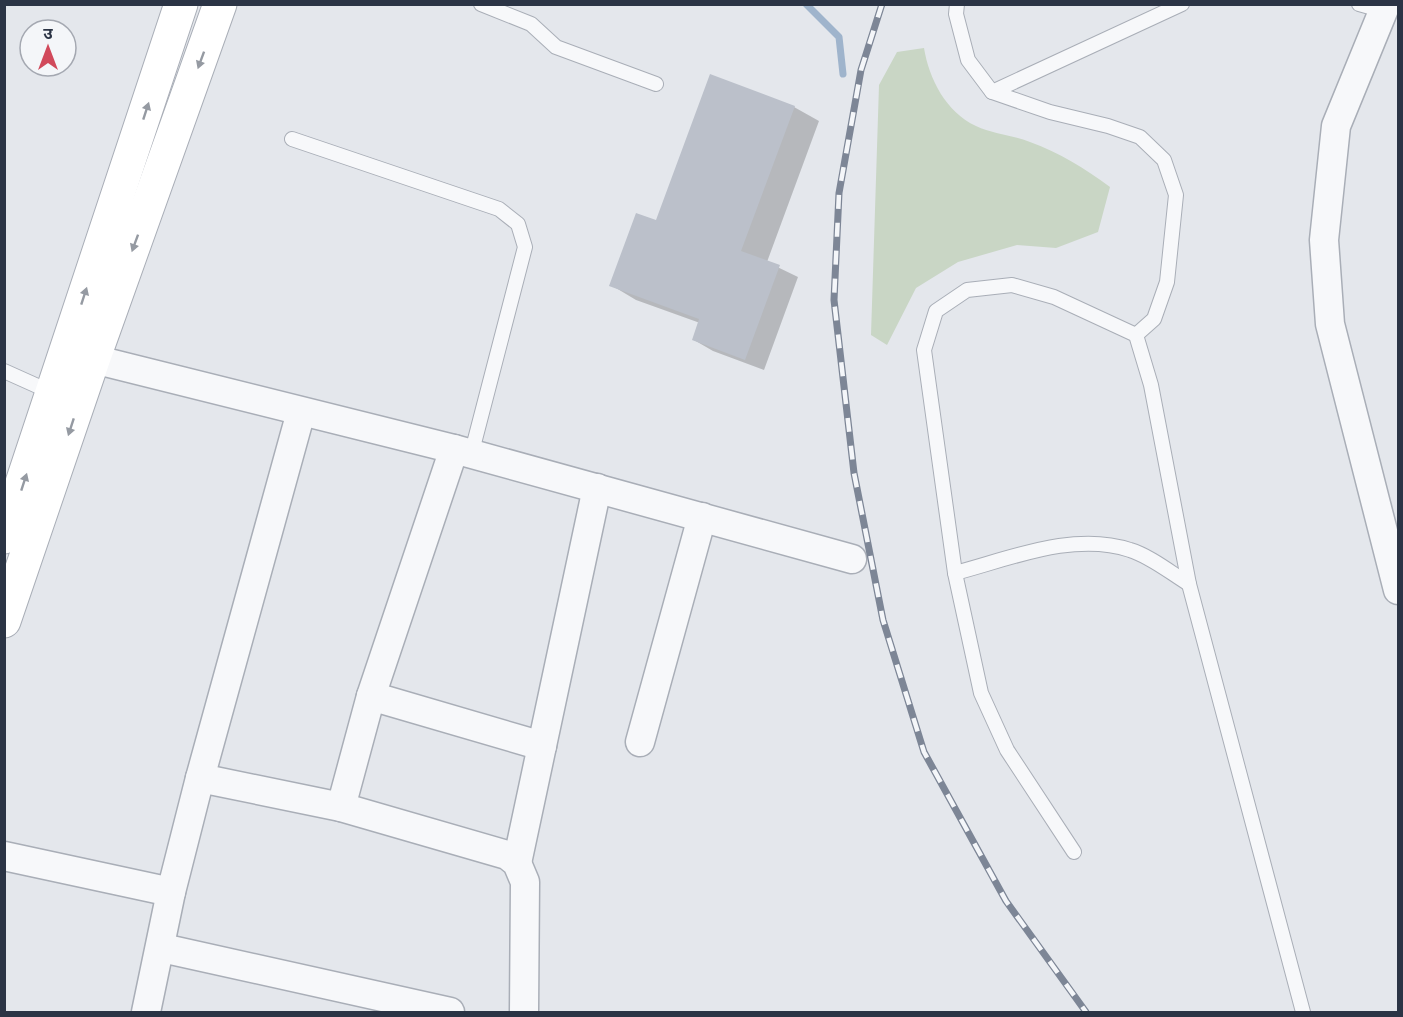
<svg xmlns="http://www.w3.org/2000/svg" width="1403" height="1017" viewBox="0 0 1403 1017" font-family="'PT Sans','Noto Sans Devanagari',sans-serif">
  <rect width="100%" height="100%" fill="#e4e7ec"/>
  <path fill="#c9d6c5" d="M924 48C929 79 946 112 976 126 993 134 1013 135 1030 142 1060 153 1084 168 1110 187L1098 232 1056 248 1017 245 958 262 916 288 887 345 871 335 879 85 897 52Z"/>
  <polygon fill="#0003" points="794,107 819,121 767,262 798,277 764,370 713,351 694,340 700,323 636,300 611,285 657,221"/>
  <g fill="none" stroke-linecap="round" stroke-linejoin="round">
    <polyline stroke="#9fb4cc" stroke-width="7" points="806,4 839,37 843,74"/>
  </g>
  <polygon fill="#bbc0ca" points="710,74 795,106 741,251 780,265 745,360 692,340 699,319 609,286 636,213 656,220"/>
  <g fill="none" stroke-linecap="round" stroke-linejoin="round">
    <defs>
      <g id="lane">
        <polyline points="481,4 531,24 556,47 656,84"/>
        <polyline points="957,4 956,14 968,60 992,92 1050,112 1108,126 1140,137 1164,160 1176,195 1167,282 1154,319 1136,335"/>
        <polyline points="1359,4 1384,11"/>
        <polyline points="992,92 1182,4"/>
        <polyline points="292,139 499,209 518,224 525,247 471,455"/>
        <polyline points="4,371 53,393"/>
        <path d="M955 573C1009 559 1074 531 1130 550 1150 556 1171 573 1189 584"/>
        <polyline points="1074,852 1007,750 981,693 955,573 924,350 936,311 967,290 1012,285 1054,297 1136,335 1151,385 1189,584 1303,1012"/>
      </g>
      <g id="street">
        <polyline points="1386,4 1336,126 1324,240 1330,324 1398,590"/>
        <polyline points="73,354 454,449 852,559"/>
        <polyline points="371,696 542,746"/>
        <polyline points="640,742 702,517"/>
        <polyline points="200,778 341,807 507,855 517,863 525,882 524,1012"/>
        <polyline points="341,807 371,696 454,449"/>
        <polyline points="4,856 171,892"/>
        <polyline points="517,863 597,488"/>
        <polyline points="162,948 450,1012"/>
        <polyline points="146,1012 171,892 200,778 301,412"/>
      </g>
      <g id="secondary">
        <polyline points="4,537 181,4"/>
        <polyline points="4,621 93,360 220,4"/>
      </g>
    </defs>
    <use href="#lane" stroke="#a9aeb7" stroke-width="16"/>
    <use href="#street" stroke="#a9aeb7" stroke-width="31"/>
    <use href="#secondary" stroke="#a9aeb7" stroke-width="35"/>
    <use href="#lane" stroke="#f7f8fa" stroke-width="14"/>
    <use href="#street" stroke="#f7f8fa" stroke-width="28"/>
    <use href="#secondary" stroke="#fff" stroke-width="33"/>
    <defs>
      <polyline id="rail" points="882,4 861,70 839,193 834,300 854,473 883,620 924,752 1006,901 1086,1012"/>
    </defs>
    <use href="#rail" stroke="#7d8696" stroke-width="7"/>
    <use href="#rail" stroke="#f4f6f9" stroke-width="4.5" stroke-dasharray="14" stroke-linecap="butt"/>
  </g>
  <defs><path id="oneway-solid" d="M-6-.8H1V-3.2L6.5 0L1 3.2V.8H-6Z" transform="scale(1.5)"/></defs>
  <g fill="#959aa2">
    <use href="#oneway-solid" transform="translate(201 60) rotate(110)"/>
    <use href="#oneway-solid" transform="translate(146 111) rotate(-72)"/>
    <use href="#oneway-solid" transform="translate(135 243) rotate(110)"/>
    <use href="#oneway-solid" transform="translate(84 296) rotate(-72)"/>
    <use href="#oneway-solid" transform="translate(71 427) rotate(108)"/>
    <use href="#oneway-solid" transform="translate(24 482) rotate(-72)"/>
  </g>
  <rect width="1403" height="1017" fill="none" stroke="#2b3445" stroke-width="12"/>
  <g transform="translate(48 48)"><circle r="28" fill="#f4f6f9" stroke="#a4a8b1" stroke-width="1.5"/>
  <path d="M0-4.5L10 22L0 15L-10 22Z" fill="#d1495b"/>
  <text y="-9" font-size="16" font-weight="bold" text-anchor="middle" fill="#2b3445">उ</text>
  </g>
</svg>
